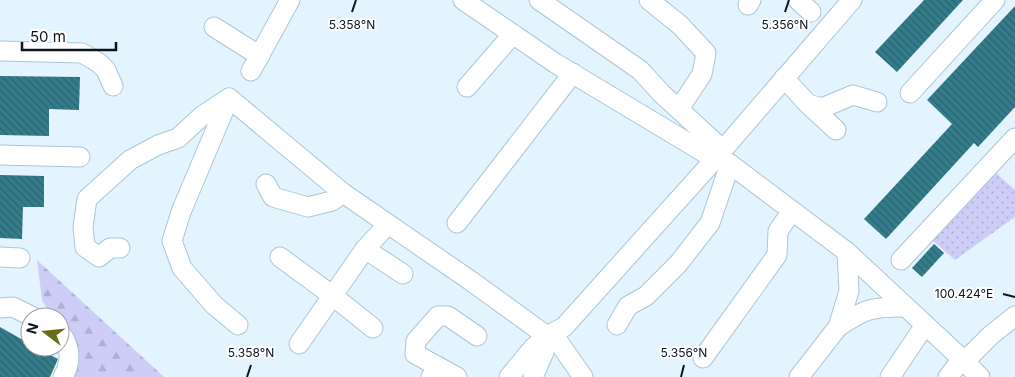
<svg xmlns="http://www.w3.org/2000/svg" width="1015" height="377" viewBox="0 0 1015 377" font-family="Inter,sans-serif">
  <defs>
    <pattern id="green-dots" width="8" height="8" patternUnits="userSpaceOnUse" patternTransform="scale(1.25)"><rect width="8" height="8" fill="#cecdf7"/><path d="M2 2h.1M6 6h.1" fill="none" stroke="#b0afd3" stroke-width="1.8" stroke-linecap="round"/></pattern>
    <pattern id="forest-firs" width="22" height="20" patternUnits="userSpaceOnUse" patternTransform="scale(1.25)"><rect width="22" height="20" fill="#cecdf7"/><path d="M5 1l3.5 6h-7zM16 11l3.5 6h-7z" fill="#b0afd3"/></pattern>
    <pattern id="building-back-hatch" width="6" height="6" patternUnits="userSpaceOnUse" patternTransform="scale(1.25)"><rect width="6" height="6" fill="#357c8a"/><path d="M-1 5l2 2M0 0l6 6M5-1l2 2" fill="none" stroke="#2b6470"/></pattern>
  </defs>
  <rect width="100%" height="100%" fill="#e4f4fe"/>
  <polygon fill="url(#green-dots)" points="995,172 1015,190 1015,217 955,260 932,240"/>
  <polygon fill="url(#forest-firs)" points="37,260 164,377 65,377 60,317 52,317 42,300"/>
  <g fill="url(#building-back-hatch)">
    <polygon points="924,0 963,0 897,72 875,52"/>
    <polygon points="1015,6 1015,107 978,147 974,143 886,239 864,219 952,124 927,100"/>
    <polygon points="0,76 80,77 79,110 49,109 49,136 0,135"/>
    <polygon points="0,175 44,176 44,207 23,207 22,239 0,238"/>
    <polygon points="934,244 944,253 922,277 912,268"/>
    <polygon points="0,327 30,344 30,347 36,347 58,359 50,377 0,377"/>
  </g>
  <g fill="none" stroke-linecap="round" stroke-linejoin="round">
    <defs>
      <g id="minor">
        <polyline points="463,0 555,63 715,159"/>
        <polyline points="539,0 640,70 662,94 723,150"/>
        <polyline points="649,0 680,25 706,53 702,74 679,109"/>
        <polyline points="798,0 811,12"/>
        <polyline points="748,5 751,0"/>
        <polyline points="214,27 260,56"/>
        <polyline points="0,51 82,53 99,63 106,70 113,86"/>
        <polyline points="251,71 290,0"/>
        <polyline points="784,78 808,104 822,108 853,95 877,102"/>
        <polyline points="467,87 513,34"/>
        <polyline points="910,93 995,0"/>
        <polyline points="229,98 181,212 172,241 182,268 214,305 238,325"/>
        <polyline points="808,104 836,130"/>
        <polyline points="0,155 80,157"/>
        <polyline points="718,155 847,252 962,359 971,355 991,335 1015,316"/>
        <polyline points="266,184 273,197 308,207 332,201 343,193"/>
        <polyline points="457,223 573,73"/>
        <polyline points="120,248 110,248 99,257 85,247 83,227 87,199 130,160 158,145 178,138 202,116 229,98 343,193 471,281 547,336 533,348 509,377"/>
        <polyline points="365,249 403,274"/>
        <polyline points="0,257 20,258"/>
        <polyline points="280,257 333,296 373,328"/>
        <polyline points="901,260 1015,138"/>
        <polyline points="0,308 13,307 33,317"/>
        <polyline points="617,325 628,306 646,296 678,264 710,223 730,164"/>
        <path d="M838 327C866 308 872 307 906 307"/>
        <path d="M60 332C71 347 72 361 63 377"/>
        <polyline points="553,334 583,377"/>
        <polyline points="299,344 365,249 388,224"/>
        <polyline points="703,358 777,255 778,231 792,211"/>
        <polyline points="437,366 415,354 416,341 438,316 448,316 477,336"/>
        <polyline points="431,377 437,366 457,377"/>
        <polyline points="533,377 544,352 547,336 564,327 715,159 852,0"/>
        <polyline points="799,377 838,327 849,291 847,252"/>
        <polyline points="890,377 925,325"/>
        <polyline points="948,377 962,359 980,377"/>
      </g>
    </defs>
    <use href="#minor" stroke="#abc5d6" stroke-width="21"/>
    <use href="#minor" stroke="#fff" stroke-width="19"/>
  </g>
  <path fill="none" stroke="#0c151b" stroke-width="2" d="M352 12 356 0M785 12 789 0M1003 294 1015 297M247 377 251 365M681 377 684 365"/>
  <g font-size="12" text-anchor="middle" fill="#0c151b" stroke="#fff" stroke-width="4" stroke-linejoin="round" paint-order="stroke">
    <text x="352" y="29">5.358°N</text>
    <text x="785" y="29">5.356°N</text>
    <text x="964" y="298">100.424°E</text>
    <text x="251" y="357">5.358°N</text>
    <text x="684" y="357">5.356°N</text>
  </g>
  <g transform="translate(45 332) rotate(286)"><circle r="24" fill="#ffffff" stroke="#9ea1a4"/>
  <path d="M0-4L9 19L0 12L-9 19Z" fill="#666f17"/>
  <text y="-8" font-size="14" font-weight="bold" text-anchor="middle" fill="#0c151b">N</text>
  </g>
  <path d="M22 42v8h94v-8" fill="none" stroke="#0c151b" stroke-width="2.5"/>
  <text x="30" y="42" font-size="15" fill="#0c151b" stroke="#ffffff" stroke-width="4" paint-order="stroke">50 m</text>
</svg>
